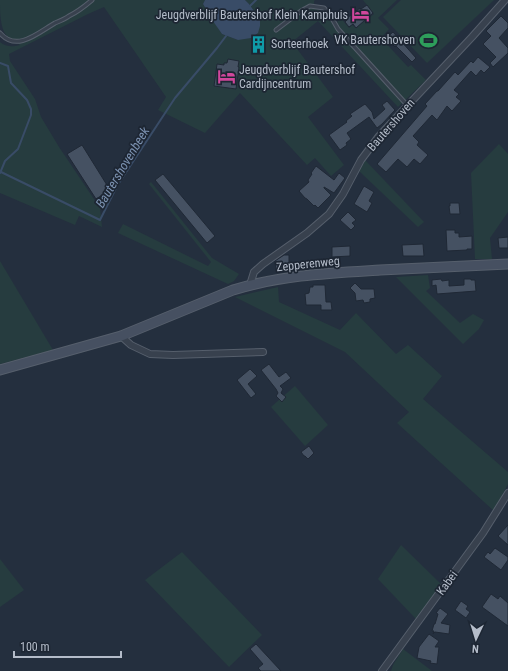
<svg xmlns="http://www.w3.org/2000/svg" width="508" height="671" viewBox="0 0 508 671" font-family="'Roboto Condensed',sans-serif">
  <rect width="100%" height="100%" fill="#242f3e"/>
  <g fill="#263c3f">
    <path d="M0 0H205L203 4 222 34 238 40 260 19 249 4 245 0H315L314 1V7L337 23 340 17 349 28 352 25 356 28 374 14 363 0H397L378 18 389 29 381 38 408 67 411 65 426 80 398 107 318 21 292 42 333 97 308 117 344 165 331 176 315 158 307 165 240 93 205 133 158 110 166 97 104 7 88 14 9 54 10 61 35 99 41 117 59 147 100 208 102 227 79 216 75 225 0 193V42C6 47 12 47 20 45 16 41 11 40 7 36 0 29 0 12 0 0Z"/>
    <polygon points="401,0 494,0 427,63 383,17"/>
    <polygon points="499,144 508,154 508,212 490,238 492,259 475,259 471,173"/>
    <polygon points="365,160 424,222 418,227 359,171"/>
    <polygon points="151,182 212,258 239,274 234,281 228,284 118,233 123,224 208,266 211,262 149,184"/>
    <polygon points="0,261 53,350 0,364"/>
    <polygon points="428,275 430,288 426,291 460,323 473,314 484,320 479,329 463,344 396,277"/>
    <polygon points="278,287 279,302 340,330 356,313 396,354 408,345 442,376 423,399 508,472 508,484 494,511 397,423 409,412 345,352 235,297"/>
    <polygon points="295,386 328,425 305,446 271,407"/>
    <polygon points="401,545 442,585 416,619 378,579"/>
    <polygon points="182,552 262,635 229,667 145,580"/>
    <polygon points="0,559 24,590 0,607"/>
    <polygon points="403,649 432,671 391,671 393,665"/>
  </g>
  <polygon fill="#394c67" points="205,0 245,0 249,4 260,19 260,26 258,33 251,38 238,40 222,34 215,24 203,4"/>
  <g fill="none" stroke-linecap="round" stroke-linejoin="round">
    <g stroke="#394c67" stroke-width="2">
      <polyline points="250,6 256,0"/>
      <polyline points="0,63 8,66 11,83 27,100 31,109 31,115 18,149 5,161 0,173"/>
      <polyline points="1,172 100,220 117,186 175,98 217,48 226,36"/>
    </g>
  </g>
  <g fill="#455162" stroke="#1f2835">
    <polygon points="367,5 373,13 356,28 353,24 349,27 345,22 348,19 347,18 360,8 361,9"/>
    <polygon points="501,16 508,23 508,28 499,38 508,48 508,53 493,67 490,63 496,57 483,44 491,36 486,31"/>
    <polygon points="393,32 416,58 412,62 396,46 395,47 386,38"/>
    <polygon points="478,57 490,67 484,73 481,70 476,76 471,71 454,90 459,94 456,97 461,101 452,111 447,106 437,120 432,115 413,136 419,142 417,145 428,155 420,164 414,159 407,167 398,159 386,172 377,164 427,106 425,104 437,91 438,91 455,72 458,75 471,61 473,63"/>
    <polygon points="228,59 239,61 238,67 239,67 236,89 214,86 217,64 224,65 224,63 227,63"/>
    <polygon points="387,101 395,110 382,124 377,128 369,117 347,133 351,139 346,143 347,145 340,150 329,135 347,122 346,121 352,116 350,114 365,104 372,112 374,119 385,109 382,105"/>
    <polygon points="82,145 110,190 96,199 67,154"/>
    <polygon points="316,166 334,180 339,173 345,178 334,193 324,187 324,188 331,195 318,208 315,205 314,206 307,199 305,198 299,191 309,182 308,180 312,174 311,173"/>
    <polygon points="163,174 215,236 207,243 155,180"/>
    <polygon points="364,186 374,192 369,201 372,203 367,212 354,204"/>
    <polygon points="450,203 459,203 460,214 450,214 449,206 450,206"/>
    <polygon points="348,212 356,220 352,223 355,226 351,230 340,220"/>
    <polygon points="446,230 455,230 455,233 459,233 459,237 472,236 472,249 467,249 467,250 447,251"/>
    <polygon points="508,237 508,248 499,248 498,238"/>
    <polygon points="423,244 424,256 403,256 402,245"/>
    <polygon points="350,246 350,256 332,257 332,247"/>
    <polygon points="284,255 289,255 289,270 276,271 275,261"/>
    <polygon points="441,279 442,281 449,280 449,286 464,285 464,279 471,279 471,280 475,280 476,291 437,294 436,285 432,286 432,280"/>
    <polygon points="355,283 361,289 374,289 375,298 370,299 370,302 364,303 363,300 356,301 355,293 350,288"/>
    <polygon points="313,285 325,285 326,302 331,302 332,310 321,310 321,305 306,305 305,294 309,293 310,287 313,287"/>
    <polygon points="269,364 279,377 286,372 291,378 280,386 283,389 281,393 286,397 282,402 276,396 278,393 276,389 261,370"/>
    <polygon points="250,369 257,376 248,384 256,394 251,398 237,380"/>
    <polygon points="309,446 314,453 308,459 305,456 304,456 301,452"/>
    <polygon points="508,525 508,545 498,536"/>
    <polygon points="495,548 508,557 508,560 501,570 484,557 488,552 490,554"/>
    <polygon points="491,594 498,599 500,596 508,603 508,626 482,607"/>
    <polygon points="461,601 468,606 466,609 470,612 466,618 455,610"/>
    <polygon points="440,608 448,614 441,623 450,625 449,634 435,632 433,634 434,631 432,631 434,624 435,624 438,614 436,613"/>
    <polygon points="429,634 439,641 435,647 439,647 437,664 430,663 431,661 417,658 419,647"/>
    <polygon points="256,644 281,671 261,671 258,668 263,664 250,649"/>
  </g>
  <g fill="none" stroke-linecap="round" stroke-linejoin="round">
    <defs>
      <g id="lane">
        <polyline points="276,30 301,11 310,6 324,8 330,15 338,29 407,105"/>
        <path d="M0 33C17 53 39 32 55 23 60 21 65 19 69 16 77 12 85 6 92 0"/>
      </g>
      <g id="street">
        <polyline points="250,285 254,272 263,264 307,233 329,214 343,194 361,160 379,136 472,37 505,0"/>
        <polyline points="121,336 131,345 150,354 173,355 263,352"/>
        <polyline points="382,671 483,533 508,493"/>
      </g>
      <path id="secondary" d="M0 370 121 336 233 290C281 275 331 273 380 270 423 268 465 266 508 264"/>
    </defs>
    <use href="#lane" stroke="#565f6c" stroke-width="5"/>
    <use href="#street" stroke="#565f6c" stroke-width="8"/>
    <use href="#secondary" stroke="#565f6c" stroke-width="11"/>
    <use href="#lane" stroke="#38414e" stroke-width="3"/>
    <use href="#street" stroke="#38414e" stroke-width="6"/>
    <use href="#secondary" stroke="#465061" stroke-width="9"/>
  </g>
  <defs>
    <symbol id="hotel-bare" viewBox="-9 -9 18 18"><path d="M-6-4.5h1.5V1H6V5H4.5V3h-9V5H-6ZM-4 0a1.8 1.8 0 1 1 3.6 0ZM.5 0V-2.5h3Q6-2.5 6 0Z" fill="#d1479c" stroke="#1d2633" stroke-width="2.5" paint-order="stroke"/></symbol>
    <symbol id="stadium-bare" viewBox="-9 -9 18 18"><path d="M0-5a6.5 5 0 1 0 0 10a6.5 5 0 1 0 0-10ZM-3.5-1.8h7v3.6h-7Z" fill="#2e9e5b" stroke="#1d2633" stroke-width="2.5" paint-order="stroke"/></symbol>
    <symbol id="building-bare" viewBox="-9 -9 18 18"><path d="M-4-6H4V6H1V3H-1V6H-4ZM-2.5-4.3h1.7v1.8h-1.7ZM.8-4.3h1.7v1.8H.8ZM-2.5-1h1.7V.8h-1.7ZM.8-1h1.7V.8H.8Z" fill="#0f9aa8" stroke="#1d2633" stroke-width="2.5" paint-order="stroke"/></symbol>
  </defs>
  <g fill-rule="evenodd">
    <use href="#hotel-bare" x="348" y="2" width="25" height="25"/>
    <use href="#stadium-bare" x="416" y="28" width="25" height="25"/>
    <use href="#building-bare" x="246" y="32" width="25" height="25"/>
    <use href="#hotel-bare" x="214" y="64" width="25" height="25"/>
  </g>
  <g text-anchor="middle" stroke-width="3.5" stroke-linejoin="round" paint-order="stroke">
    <g font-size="12" fill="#b4bcc9" stroke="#1d2633" text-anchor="end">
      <text x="348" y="19">Jeugdverblijf Bautershof Klein Kamphuis</text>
      <text x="415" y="44">VK Bautershoven</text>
      <text x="271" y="48" text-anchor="start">Sorteerhoek</text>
      <text x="239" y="74" text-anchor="start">Jeugdverblijf Bautershof<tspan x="239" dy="14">Cardijncentrum</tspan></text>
    </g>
    <g font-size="12" fill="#b4bcc9" stroke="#1d2633">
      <text transform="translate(391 125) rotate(-49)" y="4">Bautershoven</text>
      <text transform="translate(308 264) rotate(-6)" y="4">Zepperenweg</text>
      <text transform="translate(447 583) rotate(-54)" y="4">Kabei</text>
    </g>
    <g font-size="13" font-style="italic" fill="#7c92b1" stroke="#1d2633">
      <text transform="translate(122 167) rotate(-59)" y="5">Bautershovenbeek</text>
    </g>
  </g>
  <g transform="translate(476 639) rotate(184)" stroke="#1d2633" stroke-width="3" paint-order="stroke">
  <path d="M0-3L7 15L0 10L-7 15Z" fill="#b4bcc9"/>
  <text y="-6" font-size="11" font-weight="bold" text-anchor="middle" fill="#b4bcc9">N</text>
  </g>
  <path d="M14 651v6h107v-6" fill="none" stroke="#b4bcc9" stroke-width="2"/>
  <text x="20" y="651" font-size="12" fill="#b4bcc9" stroke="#1d2633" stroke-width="3" paint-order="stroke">100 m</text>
</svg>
